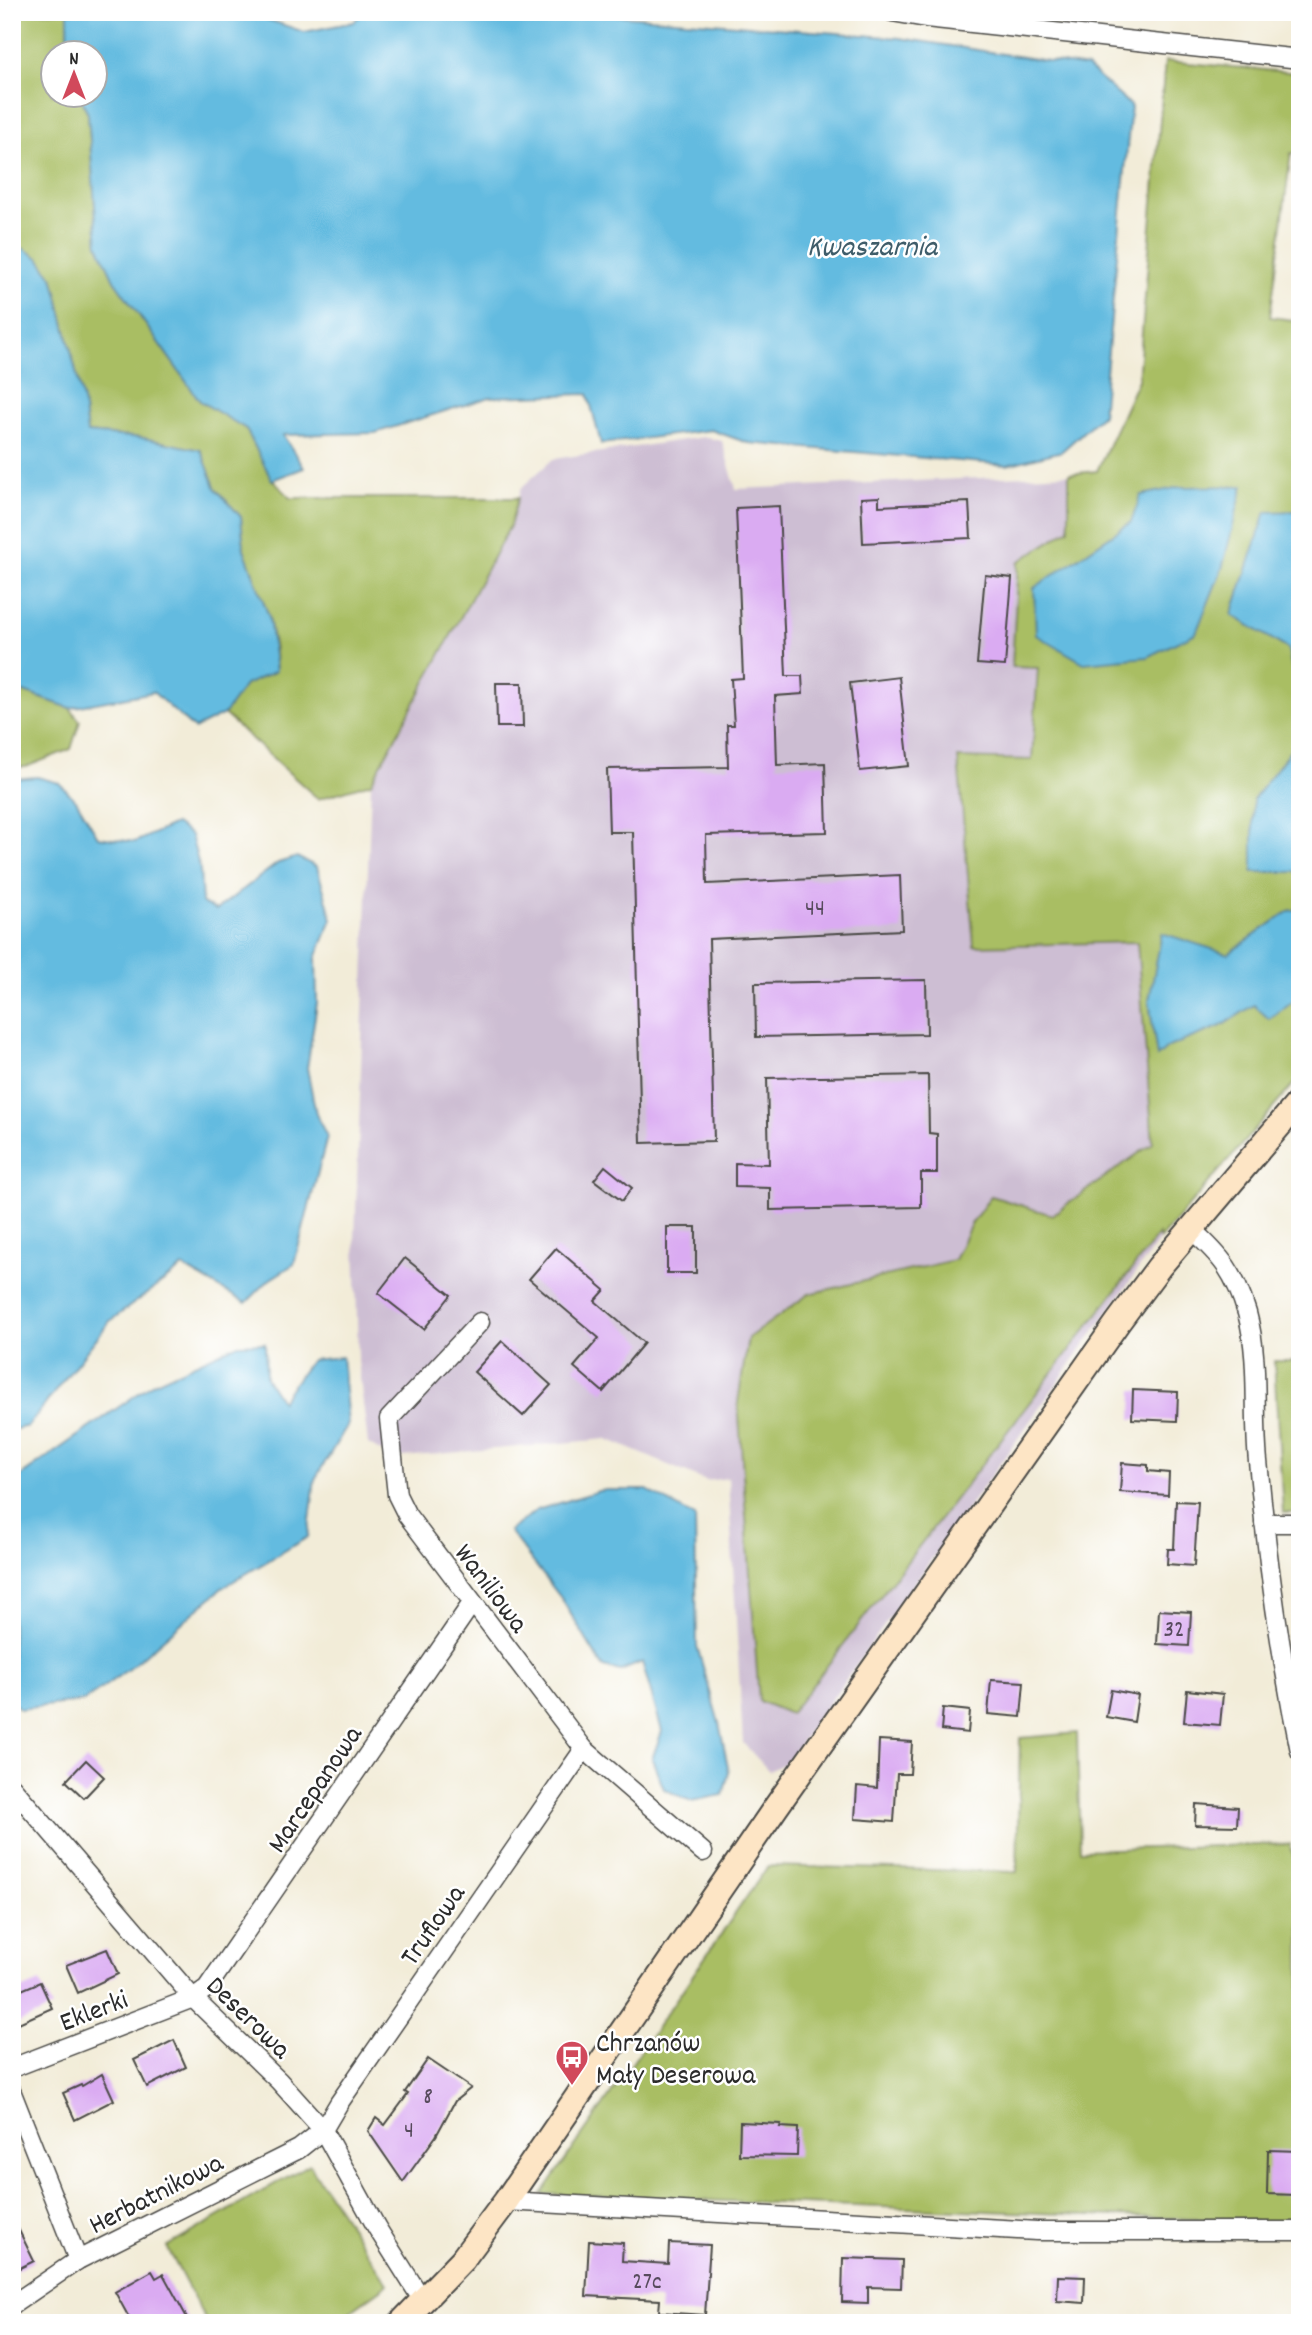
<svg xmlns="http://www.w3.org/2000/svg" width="1312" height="2335" viewBox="0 0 1312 2335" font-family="Dekko,sans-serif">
  <rect width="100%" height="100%" fill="#fff"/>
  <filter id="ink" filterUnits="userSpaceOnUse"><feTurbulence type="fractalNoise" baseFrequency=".0143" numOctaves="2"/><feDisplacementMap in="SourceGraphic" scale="14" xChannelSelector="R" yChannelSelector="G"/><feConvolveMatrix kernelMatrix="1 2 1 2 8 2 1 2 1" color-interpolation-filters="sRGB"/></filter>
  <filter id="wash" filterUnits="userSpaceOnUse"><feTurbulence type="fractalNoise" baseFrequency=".00686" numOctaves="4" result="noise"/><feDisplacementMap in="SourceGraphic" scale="28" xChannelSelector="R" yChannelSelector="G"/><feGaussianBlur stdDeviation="1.57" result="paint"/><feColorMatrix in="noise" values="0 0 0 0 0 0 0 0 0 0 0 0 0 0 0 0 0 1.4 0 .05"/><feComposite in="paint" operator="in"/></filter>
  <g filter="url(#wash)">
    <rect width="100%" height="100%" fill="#f2ecd8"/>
    <polygon fill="#cdbed3" points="704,437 722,441 736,489 1069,474 1069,529 1018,562 1012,667 1038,667 1032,760 958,758 974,946 1137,942 1160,1239 787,1762 769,1771 743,1743 728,1478 706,1481 607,1439 392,1458 368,1444 358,1362 355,1238 371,783 510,526 521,488 553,459"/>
    <g fill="#a9be63" stroke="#6a7447" stroke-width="2" fill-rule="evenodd">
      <polygon points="12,12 68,12 68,52 52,52 52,94 80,95 88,114 98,245 114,280 200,401 246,429 272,479 290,498 518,498 510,526 371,783 318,799 224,714 245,685 276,671 275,650 269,617 244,549 241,517 216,489 201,450 143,438 87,433 83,401 54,280 39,258 12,242"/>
      <polygon points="945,12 1065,12 1063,25"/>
      <path d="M1165 61 1300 73V154L1291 153 1270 317 1300 321V511L1266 513 1232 615 1288 649 1300 707V738L1253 800V872H1300V909L1289 911 1228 954 1149 1000 1157 1056 1168 1047 1221 1026 1254 1005 1294 1000 1300 1007V1077L1160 1239 1159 1234 790 1714 759 1701 738 1402 748 1338 809 1294 954 1260 971 1224 991 1196 1052 1215 1153 1143 1137 942 974 946 958 758 1032 760 1038 668 1012 667 1018 562 1069 529V474L1097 471 1138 380ZM1131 522 1147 657 1035 588Z"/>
      <polygon points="12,691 24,692 70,708 80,721 71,749 26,767 12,767"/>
      <polygon points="1274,1361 1300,1361 1300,1513 1283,1513"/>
      <polygon points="1077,1733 1080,1850 1290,1844 1300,1881 1300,2223 542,2194 768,1866 1017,1872 1020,1738"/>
      <polygon points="309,2164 388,2284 333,2323 207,2323 167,2247"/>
    </g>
    <g fill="#63bbe0" stroke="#477386" stroke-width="2">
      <polygon points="68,12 246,12 304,32 354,22 362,12 575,12 900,38 1087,67 1131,106 1102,415 1062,451 1007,465 748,443 711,430 601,444 588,394 490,397 375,433 283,435 304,468 272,480 246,429 200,401 114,280 98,245 88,114 80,95 94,94 94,52 68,52"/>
      <polygon points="12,242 39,258 54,280 83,401 87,433 143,438 201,450 216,489 241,517 244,549 269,617 276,671 245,685 224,714 194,729 153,692 70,708 24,692 12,691"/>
      <polygon points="1243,486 1222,569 1196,633 1147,657 1084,663 1036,635 1034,588 1131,522 1141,495 1180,487"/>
      <polygon points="1300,511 1300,707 1288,649 1232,615 1266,512"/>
      <polygon points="1300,738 1300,872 1253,872 1253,800"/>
      <polygon points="37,777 59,783 76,800 98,837 135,842 175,824 191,835 200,870 202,903 216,910 278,863 297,857 317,867 332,919 316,958 317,1003 307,1068 316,1114 327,1137 294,1264 269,1280 246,1303 183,1267 110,1321 28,1426 12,1430 12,779"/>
      <polygon points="1300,909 1300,1007 1294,1000 1269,1019 1254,1005 1221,1026 1168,1047 1157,1057 1149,1000 1162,933 1228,954 1289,911"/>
      <polygon points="265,1343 266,1378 281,1401 311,1360 342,1357 348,1424 315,1479 308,1537 222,1588 131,1667 84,1701 20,1709 12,1702 12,1482 153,1383 238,1344"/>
      <polygon points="602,1490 647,1490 695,1517 697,1646 719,1723 729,1772 723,1795 691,1801 664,1789 652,1759 662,1731 642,1662 621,1671 603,1667 561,1598 509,1531 537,1510"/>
    </g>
    <g id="blocks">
      <g fill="#daabf2">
        <polygon points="879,497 879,506 969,502 971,538 863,543 861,498"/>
        <polygon points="779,506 786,676 802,676 803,694 775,696 777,765 825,763 827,832 706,835 707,884 900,875 902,930 709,939 714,1141 641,1143 633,832 609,832 607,769 728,767 727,725 734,725 731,679 743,678 736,508"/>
        <polygon points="985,575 1012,578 1005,666 977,664"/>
        <polygon points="899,677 909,766 860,771 850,683"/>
        <polygon points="496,683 522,683 523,727 497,727"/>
        <polygon points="926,980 927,1034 756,1037 755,983"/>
        <polygon points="928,1075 929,1133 937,1134 937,1173 921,1173 921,1207 770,1210 770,1188 735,1187 735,1163 769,1164 767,1078"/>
        <polygon points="605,1166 632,1188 622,1201 594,1180"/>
        <rect x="667" y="1227" width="29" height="46"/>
        <polygon points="556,1248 605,1290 595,1301 644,1343 603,1392 574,1367 599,1338 529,1279"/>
        <polygon points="405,1258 451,1295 424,1329 378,1293"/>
        <polygon points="502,1341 551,1385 523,1416 474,1372"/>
        <polygon points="1133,1390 1178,1392 1177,1421 1132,1419"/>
        <polygon points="1122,1463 1148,1465 1148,1471 1169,1473 1168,1495 1120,1492"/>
        <polygon points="1176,1501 1198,1502 1194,1566 1167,1564 1168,1549 1174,1549"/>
        <polygon points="1159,1610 1191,1612 1189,1646 1157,1644"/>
        <polygon points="991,1680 1024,1682 1021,1717 988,1714"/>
        <polygon points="1111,1690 1138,1695 1134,1722 1106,1717"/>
        <polygon points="1187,1690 1223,1694 1220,1725 1184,1722"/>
        <polygon points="943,1708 970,1711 968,1733 941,1730"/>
        <polygon points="879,1740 912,1742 910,1774 897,1774 894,1822 855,1819 857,1786 877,1788"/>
        <polygon points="86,1760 104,1777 84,1798 66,1781"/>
        <polygon points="1196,1804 1238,1807 1237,1826 1195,1825"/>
        <polygon points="107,1949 118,1974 78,1993 66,1965"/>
        <polygon points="40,1982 52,2008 12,2026 12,1994"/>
        <polygon points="174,2040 186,2067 147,2087 134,2060"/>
        <polygon points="428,2059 471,2088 455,2101 436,2136 403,2182 368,2131 376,2118 385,2125 408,2094 405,2092"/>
        <polygon points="102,2074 114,2100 75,2120 63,2093 81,2085 82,2086"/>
        <polygon points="740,2122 781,2124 780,2127 798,2128 797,2156 739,2155"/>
        <polygon points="1268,2150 1300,2151 1297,2195 1267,2194"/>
        <polygon points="12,2216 34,2261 12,2272"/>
        <polygon points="589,2241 623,2243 622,2261 668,2264 669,2243 710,2245 705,2315 659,2312 660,2300 586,2296"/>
        <polygon points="843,2258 902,2260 901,2288 868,2287 868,2303 842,2302"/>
        <polygon points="152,2271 156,2278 163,2274 190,2323 132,2323 115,2292"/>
        <polygon points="1058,2276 1085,2277 1084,2303 1057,2301"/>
      </g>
    </g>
  </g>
  <g filter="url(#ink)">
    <use href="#blocks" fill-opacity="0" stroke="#494845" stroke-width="2"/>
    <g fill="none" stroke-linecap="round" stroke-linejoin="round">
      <defs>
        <g id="street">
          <polyline points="892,12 926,18 1300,59"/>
          <path d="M1192 1230C1222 1257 1235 1273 1247 1313 1260 1360 1253 1413 1258 1461 1267 1559 1280 1655 1300 1751"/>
          <polyline points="480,1322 389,1419 397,1495 407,1515 584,1749 703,1852"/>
          <polyline points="1264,1523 1300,1523"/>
          <polyline points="12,1787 193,1998 279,2081 323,2130 377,2228 423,2301"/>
          <polyline points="12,2068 193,1998 207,1988 472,1603"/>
          <polyline points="12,2093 78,2260"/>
          <polyline points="506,2201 1037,2231 1300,2231"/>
          <polyline points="12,2305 78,2260 299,2149 323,2130 339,2103 584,1749"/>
        </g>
        <polyline id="secondary" points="401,2323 462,2260 506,2201 776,1807 1118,1322 1159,1267 1300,1101"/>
      </defs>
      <use href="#street" stroke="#494845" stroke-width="21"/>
      <use href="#secondary" stroke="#494845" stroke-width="28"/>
      <use href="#street" stroke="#fff" stroke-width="18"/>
      <use href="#secondary" stroke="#fde5c5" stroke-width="24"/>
    </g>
  </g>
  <defs>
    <symbol id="bus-pin" viewBox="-11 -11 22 30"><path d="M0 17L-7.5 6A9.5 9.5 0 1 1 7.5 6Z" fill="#d1495b" stroke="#fff"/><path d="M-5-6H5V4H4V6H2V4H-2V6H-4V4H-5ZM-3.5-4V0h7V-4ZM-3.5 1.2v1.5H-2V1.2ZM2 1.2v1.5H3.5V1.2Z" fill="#fff"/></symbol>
  </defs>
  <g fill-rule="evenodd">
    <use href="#bus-pin" x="553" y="2038" width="38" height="52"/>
  </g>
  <g text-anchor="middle" stroke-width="5" stroke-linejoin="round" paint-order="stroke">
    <g font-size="24" fill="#574b5d">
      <text x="815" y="915">44</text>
      <text x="1174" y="1636">32</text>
      <text x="428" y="2103">8</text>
      <text x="409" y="2137">4</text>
      <text x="647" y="2288">27c</text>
    </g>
    <g font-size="28" fill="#2b2b2b" stroke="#fff">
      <text transform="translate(493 1587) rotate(53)" y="10">Waniliowa</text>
      <text transform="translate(313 1788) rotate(-56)" y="10">Marcepanowa</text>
      <text transform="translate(431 1924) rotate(-55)" y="10">Truflowa</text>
      <text transform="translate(93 2009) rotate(-21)" y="10">Eklerki</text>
      <text transform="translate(250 2016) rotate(44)" y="10">Deserowa</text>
      <text transform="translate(155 2192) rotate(-27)" y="10">Herbatnikowa</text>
    </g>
    <g font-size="28" fill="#2b2b2b" stroke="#fff" text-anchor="start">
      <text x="596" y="2051">Chrzanów<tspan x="596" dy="32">Mały Deserowa</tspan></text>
    </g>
    <g font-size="30" font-style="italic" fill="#3f5d6a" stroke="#fff">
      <text x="872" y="255">Kwaszarnia</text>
    </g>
  </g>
  <rect width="1312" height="2335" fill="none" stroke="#fff" stroke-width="42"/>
  <g transform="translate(74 74)"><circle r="33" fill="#ffffff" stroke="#aaaaaa" stroke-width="2"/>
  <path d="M0-5L12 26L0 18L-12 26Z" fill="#d1495b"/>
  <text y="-10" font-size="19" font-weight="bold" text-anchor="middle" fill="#2b2b2b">N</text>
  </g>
</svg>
